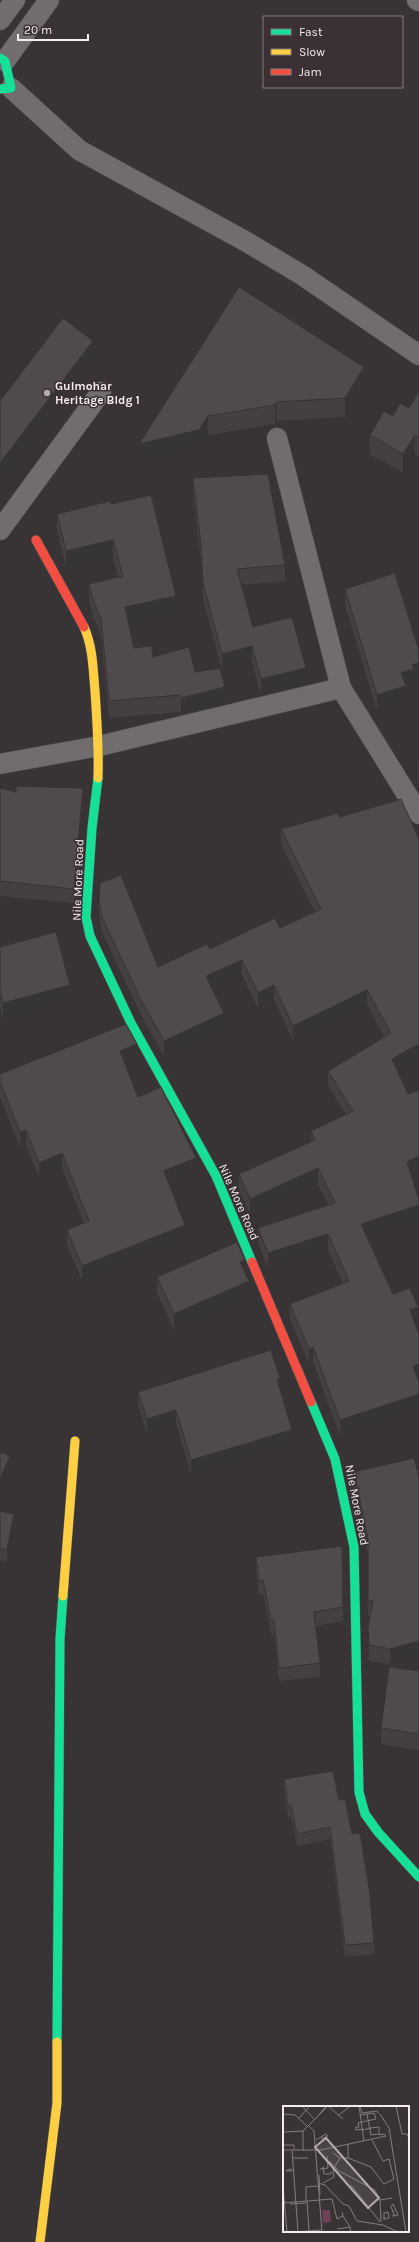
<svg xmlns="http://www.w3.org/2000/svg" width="419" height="2242" viewBox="0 0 419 2242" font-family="Karla,sans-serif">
  <rect width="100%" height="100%" fill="#383335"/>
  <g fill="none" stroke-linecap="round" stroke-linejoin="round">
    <defs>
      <g id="street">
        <polyline points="417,0 419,1"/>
        <polyline points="0,20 15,0"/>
        <polyline points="5,61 49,0"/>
        <polyline points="11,88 79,150 245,241 302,275 419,355"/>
        <polyline points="277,438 341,688 419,814"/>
        <polyline points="0,530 101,392"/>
        <polyline points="0,764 99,746 341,688"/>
      </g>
      <g id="fast">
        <polyline points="0,58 5,61 11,88 0,89"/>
        <polyline points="98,778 92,828 86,917 90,936 131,1023 216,1176 252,1262"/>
        <polyline points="311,1402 335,1459 354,1547 359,1792 365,1814 378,1832 419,1877"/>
        <polyline points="57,2042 60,1639 63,1596"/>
      </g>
      <g id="slow">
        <path d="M84 627C93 647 93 669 95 691 97 720 99 749 98 778"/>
        <polyline points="63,1596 75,1441"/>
        <polyline points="40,2242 57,2103 57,2042"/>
      </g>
      <g id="jam">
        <polyline points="36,540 84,627"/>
        <polyline points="252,1262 311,1402"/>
      </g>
    </defs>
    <use href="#street" stroke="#565254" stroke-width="21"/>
    <use href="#fast" stroke="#565254" stroke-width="10"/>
    <use href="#slow" stroke="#565254" stroke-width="10"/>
    <use href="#jam" stroke="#565254" stroke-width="10"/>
    <use href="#street" stroke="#716d6e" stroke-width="20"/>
    <use href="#fast" stroke="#16e098" stroke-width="9"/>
    <use href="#slow" stroke="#ffcf43" stroke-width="9"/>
    <use href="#jam" stroke="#f24e42" stroke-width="9"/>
  </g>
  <g fill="#444041">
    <polygon points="239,287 364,386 345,417 277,421 275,424 208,435 199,449 139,463"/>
    <polygon points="419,391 419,457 415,454 403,473 370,454 370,435 393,416 409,408"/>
    <polygon points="193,478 285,565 285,581 242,585 253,627 306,684 261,695 252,662 222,670 203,599 201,561 193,494"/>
    <polygon points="111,504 176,612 129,623 134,648 153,657 195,672 225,704 181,715 180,712 109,718 101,636 93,616 89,601 89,584 118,577 113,557 66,568 57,530 57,514"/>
    <polygon points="345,589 419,651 419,679 414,681 414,685 406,688 406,702 377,711 345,605"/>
    <polygon points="419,764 419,783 418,782 418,765"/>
    <polygon points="0,788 16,792 83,802 74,903 0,896"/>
    <polygon points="281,829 419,1059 397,1071 419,1171 411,1175 419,1200 419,1220 367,1237 393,1294 418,1323 415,1323 419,1334 419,1380 418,1380 419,1382 419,1409 340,1436 313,1362 309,1364 290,1319 290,1304 343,1284 328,1250 268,1268 258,1243 258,1228 328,1205 318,1184 250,1214 239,1189 239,1174 311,1142 311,1131 346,1115 328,1086 328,1071 384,1037 367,1005 293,1041 274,1000 258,1008 242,975 212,988 224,1028 164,1056 142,1017 102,932 99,916 99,901 158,967 210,949 280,928 315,912 281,844"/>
    <polygon points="0,947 70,1001 3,1019 0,1006"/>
    <polygon points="137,1059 125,1064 138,1097 196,1173 169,1184 185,1240 82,1281 67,1245 67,1230 84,1223 62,1168 39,1178 26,1145 20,1147 0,1097 0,1074"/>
    <polygon points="245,1272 249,1297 174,1330 157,1293 157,1277"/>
    <polygon points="280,1388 292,1444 191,1474 176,1424 147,1433 138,1405 138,1392"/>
    <polygon points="354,1472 419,1477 419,1656 390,1664 369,1661 368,1628 370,1616 368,1616 368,1556 354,1487"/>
    <polygon points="0,1511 14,1526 7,1562 0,1560"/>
    <polygon points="256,1557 343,1607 343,1621 316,1626 320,1663 320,1677 279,1681 274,1633 271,1634 263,1594 259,1594 256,1571"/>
    <polygon points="419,1671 419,1750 381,1744 381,1728"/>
    <polygon points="284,1779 339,1800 374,1943 374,1954 345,1957 330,1839 297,1846 291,1817 288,1817 284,1791"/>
  </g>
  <g fill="#373435">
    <polygon points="93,341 93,363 0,485 0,463"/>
    <polygon points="364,367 364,386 345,417 345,398"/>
    <polygon points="277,402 277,421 275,424 275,405"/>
    <polygon points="208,416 208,435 199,449 139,463 139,444"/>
    <polygon points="415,435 415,454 403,473 403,454"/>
    <polygon points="113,540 113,557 66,568 66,551"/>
    <polygon points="176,596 176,612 125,624 125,607"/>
    <polygon points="252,646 252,662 222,670 222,654"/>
    <polygon points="419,663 419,679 414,681 414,685 406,688 406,702 377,711 377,695 401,673 412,665"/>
    <polygon points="306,668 306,684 261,695 261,679"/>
    <polygon points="225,687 225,704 181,715 181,698"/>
    <polygon points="83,788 83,802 74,903 74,889"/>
    <polygon points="242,960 242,975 206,991 206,976"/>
    <polygon points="70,985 70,1001 3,1019 3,1003"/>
    <polygon points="274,985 274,1000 258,1008 258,993"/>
    <polygon points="367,990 367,1005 293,1041 293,1026"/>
    <polygon points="224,1013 224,1028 164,1056 164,1041"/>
    <polygon points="137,1044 137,1059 120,1066 120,1051"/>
    <polygon points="419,1044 419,1059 392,1074 392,1059"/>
    <polygon points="26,1130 26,1145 20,1147 20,1132"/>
    <polygon points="62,1153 62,1168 39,1178 39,1163"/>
    <polygon points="419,1156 419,1171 407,1177 407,1162"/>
    <polygon points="196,1158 196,1173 164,1186 164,1171"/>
    <polygon points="318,1168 318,1184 250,1214 250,1199"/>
    <polygon points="419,1205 419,1220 361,1239 361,1224"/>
    <polygon points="185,1225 185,1240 82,1281 82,1266"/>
    <polygon points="328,1234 328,1250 268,1268 268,1253"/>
    <polygon points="245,1260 245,1276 240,1262"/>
    <polygon points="249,1281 249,1297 174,1330 174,1314"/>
    <polygon points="418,1307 418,1323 410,1325 410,1310"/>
    <polygon points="313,1347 313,1362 309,1364 309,1349"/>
    <polygon points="419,1364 419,1380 413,1381 413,1366"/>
    <polygon points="280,1378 280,1391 277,1379"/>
    <polygon points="419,1394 419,1409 340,1436 340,1420"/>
    <polygon points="176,1410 176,1424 147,1433 147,1419"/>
    <polygon points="292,1430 292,1444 191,1474 191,1460"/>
    <polygon points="10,1456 10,1468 0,1491 0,1479"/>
    <polygon points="14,1514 14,1526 7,1562 7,1550"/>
    <polygon points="419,1641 419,1656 390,1664 390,1649"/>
  </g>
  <g fill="#4f4a4c" stroke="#373435">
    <polygon points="239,287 364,367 345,398 277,402 275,405 208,416 199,430 139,444"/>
    <polygon points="63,318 93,341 0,463 0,401"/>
    <polygon points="419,391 419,438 415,435 403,454 370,435 384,411 393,416 400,403 409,408"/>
    <polygon points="268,474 285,565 237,569 253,627 292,617 306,668 261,679 252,646 222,654 203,583 201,545 193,478"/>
    <polygon points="151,495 176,596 125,607 134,648 152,646 153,657 189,647 195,672 220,668 225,687 181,698 180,695 109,701 101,619 93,600 89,584 123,576 113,540 66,551 57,514 110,501 111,504"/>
    <polygon points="395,573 419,651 419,663 412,665 414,669 401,673 406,686 377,695 345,589"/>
    <polygon points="16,786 83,788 74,889 0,881 0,788 16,792"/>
    <polygon points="401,799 419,839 419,1044 392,1059 408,1094 419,1090 419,1156 407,1162 419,1200 419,1205 361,1224 393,1294 410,1288 418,1307 410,1310 419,1334 419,1364 413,1366 419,1382 419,1394 340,1420 313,1347 309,1349 290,1304 349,1281 328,1234 268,1253 258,1228 335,1203 318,1168 250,1199 239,1174 315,1140 311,1131 353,1111 328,1071 391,1033 367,990 293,1026 274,985 258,993 242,960 206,976 224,1013 164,1041 142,1002 102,917 99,901 100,883 121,875 158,967 207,944 210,949 275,918 280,928 321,909 281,829 338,813 340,817"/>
    <polygon points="56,932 70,985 3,1003 0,990 0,947"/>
    <polygon points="126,1024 137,1044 120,1051 138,1097 161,1087 196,1158 164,1171 185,1225 82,1266 67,1230 89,1221 62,1153 39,1163 26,1130 20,1132 0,1082 0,1074"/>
    <polygon points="237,1242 245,1260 240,1262 249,1281 174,1314 157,1277"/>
    <polygon points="271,1350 280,1378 277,1379 292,1430 191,1460 176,1410 147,1419 138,1392"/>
    <polygon points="0,1452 10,1456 0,1479"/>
    <polygon points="414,1458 419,1477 419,1641 390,1649 369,1645 368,1628 373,1600 368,1601 368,1540 354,1472"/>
    <polygon points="0,1511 14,1514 7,1550 0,1548"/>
    <polygon points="342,1546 343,1607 314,1612 320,1663 279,1668 274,1620 271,1620 263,1580 259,1581 256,1557"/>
    <polygon points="389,1667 419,1671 419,1734 381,1728"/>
    <polygon points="333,1771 339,1800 345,1799 352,1834 360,1833 370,1894 374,1943 345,1945 330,1827 297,1834 291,1805 288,1805 284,1779"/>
  </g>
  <circle fill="#b2abae" stroke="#3b3034" stroke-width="1.5" cx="47" cy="393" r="4"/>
  <g text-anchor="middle" stroke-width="3" stroke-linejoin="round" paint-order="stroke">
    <g font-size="12" font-weight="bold" fill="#f4ecef" stroke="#3b3034" text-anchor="start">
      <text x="55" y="390">Gulmohar<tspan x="55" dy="14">Heritage Bldg 1</tspan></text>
    </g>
    <g font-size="12" fill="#f4ecef" stroke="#3b3034">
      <text transform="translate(78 880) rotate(-88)" y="4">Nile More Road</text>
      <text transform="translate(239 1202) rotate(66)" y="4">Nile More Road</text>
      <text transform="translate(357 1505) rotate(79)" y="4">Nile More Road</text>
    </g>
  </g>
  <g transform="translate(283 2106)">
    <rect width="126" height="126" fill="#383335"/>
    <path d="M39 104H47L48 116 40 117Z" fill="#6d4455"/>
    <path fill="none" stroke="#837d7f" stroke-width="1" d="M19 0 32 14M45 0 60 13M76 0 81 35M77 0 79 7 94 5 96 8M113 0 119 28H124L126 32M0 8 12 9 24 20M97 8 106 22 123 126M77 9 84 8 87 24M35 10 43 0M55 10 66 1M16 12 27 0M79 16 93 13 91 7 84 8M79 16 75 17 76 21H73V24L80 23M25 19 31 25 39 126M80 24 87 22 96 21V28L88 29 87 22M20 25V45M0 26 20 25 45 0M33 34 43 28 45 30 38 33M65 38V52L88 61 101 78 111 73 106 53 100 55 89 34M0 39H11V43M0 44H38L103 30 101 28 96 29M9 44 15 126M50 47 57 52H65M9 52H25M46 55 56 65 92 84 97 94 98 116M40 60 41 68H48V65M8 63 9 65H3L4 64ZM37 63 45 62 44 50M36 69 37 89M35 77 42 79 60 98 66 100 74 115 100 119M40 77 51 71 50 63 57 52M68 79 97 116M0 80 4 126M97 94 109 92M23 95V81L35 80M24 95 26 125M0 97 49 93 54 113 60 110 59 106M7 98 23 97M60 110 67 121M110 110 115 109 110 98 108 101 111 108 110 109V110L111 111M101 114V107L105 106 106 112 101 113M100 119 115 126M54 123 67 121 68 126M12 126 38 124"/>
    <path fill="#b2abae" fill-opacity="0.15" stroke="#b2abae" stroke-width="2" d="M43 32 96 92 85 102 32 41Z"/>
    <rect width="126" height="126" fill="none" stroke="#f4ecef" stroke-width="2"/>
  </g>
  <rect x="263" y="16" width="140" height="72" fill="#3b3034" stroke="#857b7f"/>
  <rect x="271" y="29" width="20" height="6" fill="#16e098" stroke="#857b7f"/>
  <text x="299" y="36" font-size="12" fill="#f4ecef">Fast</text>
  <rect x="271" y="49" width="20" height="6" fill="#ffcf43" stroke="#857b7f"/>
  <text x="299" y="56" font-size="12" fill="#f4ecef">Slow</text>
  <rect x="271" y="69" width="20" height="6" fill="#f24e42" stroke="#857b7f"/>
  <text x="299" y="76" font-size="12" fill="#f4ecef">Jam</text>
  <path d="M18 34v6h70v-6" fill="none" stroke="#f4ecef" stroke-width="2"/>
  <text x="24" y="34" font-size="12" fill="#f4ecef" stroke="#3b3034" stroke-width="3" paint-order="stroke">20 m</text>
</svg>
